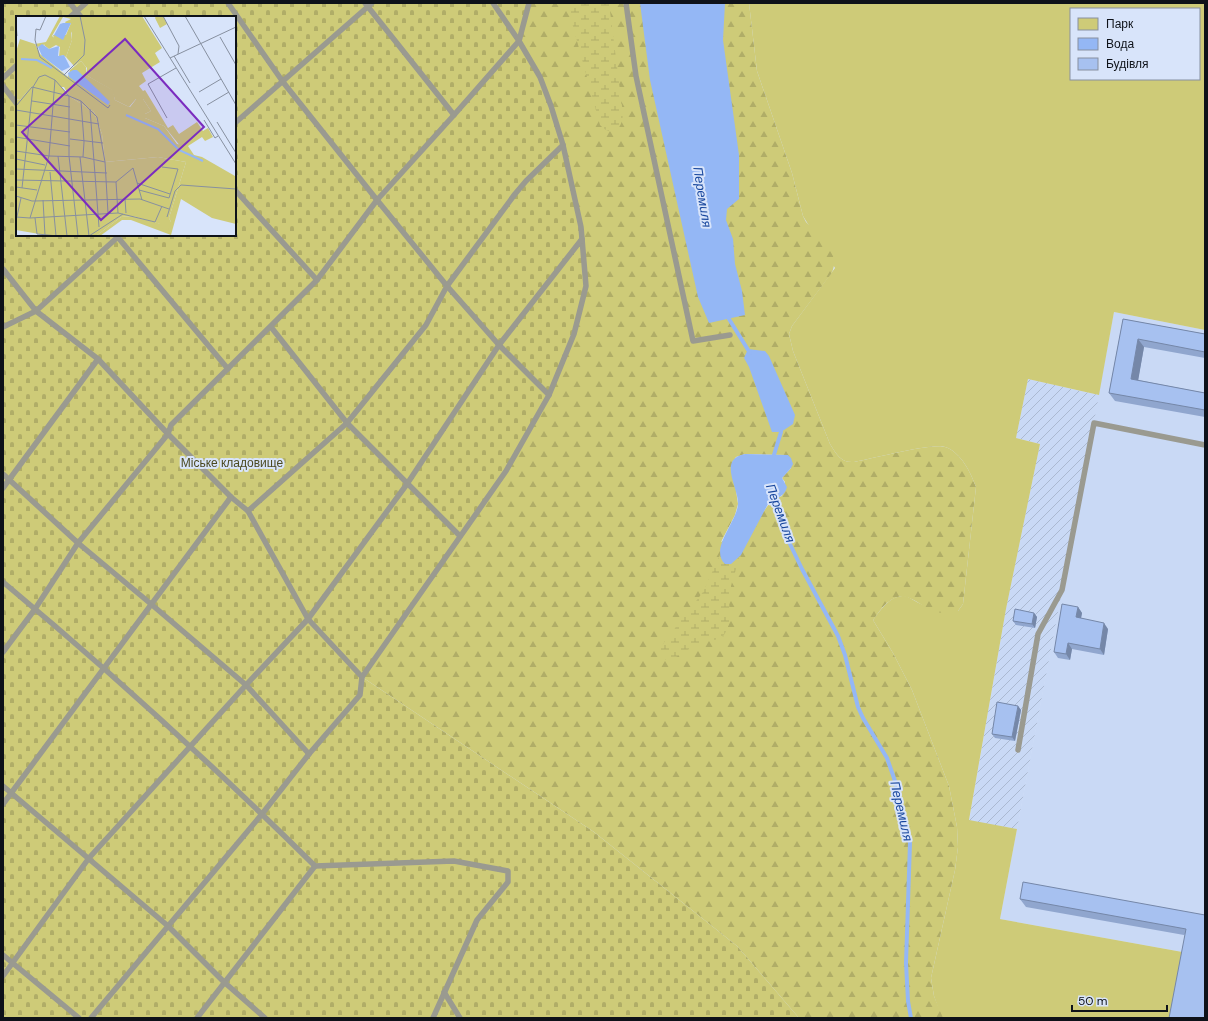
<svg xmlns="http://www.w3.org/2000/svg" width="1208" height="1021" viewBox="0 0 1208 1021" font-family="'DM Sans',sans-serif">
  <defs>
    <pattern id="industrial-furrows" width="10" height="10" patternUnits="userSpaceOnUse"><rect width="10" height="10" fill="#c9d9f5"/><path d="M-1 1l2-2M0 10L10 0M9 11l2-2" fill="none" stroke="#abb9d1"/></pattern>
    <pattern id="forest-firs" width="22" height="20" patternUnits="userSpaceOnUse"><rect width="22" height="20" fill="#cecb78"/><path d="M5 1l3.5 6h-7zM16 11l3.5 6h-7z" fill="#b0ad67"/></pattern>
    <pattern id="wetland-marsh" width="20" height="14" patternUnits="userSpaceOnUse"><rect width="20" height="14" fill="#cecb78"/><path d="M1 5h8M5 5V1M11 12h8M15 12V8" fill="none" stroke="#b0ad67"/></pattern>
    <pattern id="cemetery-stones" width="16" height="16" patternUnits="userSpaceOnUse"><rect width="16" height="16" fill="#cecb78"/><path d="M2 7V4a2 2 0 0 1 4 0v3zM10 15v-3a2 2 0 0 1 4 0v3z" fill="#b0ad67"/></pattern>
  </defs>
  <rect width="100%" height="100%" fill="#d8e4fa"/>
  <polygon fill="#c9d9f5" points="1114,312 1205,330 1205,956 1000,919"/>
  <polygon fill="url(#industrial-furrows)" points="1028,379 1099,395 1017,829 969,821 1006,609 1040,444 1016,438"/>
  <path fill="#cecb78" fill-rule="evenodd" d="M749 3H1205V330L1114 312 1099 395 1028 379 1016 438 1040 444 1006 609 969 820 1017 829 1000 919 1188 953 1176 1018H943L941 1016 934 996 931 978 955 870 958 847 957 827 949 786 912 690 893 653 873 620C880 611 890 595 904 596 911 597 915 602 921 604 929 608 948 610 958 611L963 604 976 487C971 473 961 452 945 447 931 443 872 459 854 462 841 463 837 455 830 444L793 351 789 334 792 326 835 268 803 216 792 173 757 71ZM1071 9H1199V79H1071Z"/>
  <path fill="url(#forest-firs)" fill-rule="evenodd" d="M529 3H749L757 71 792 173 803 216 806 222C818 235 843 253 831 274L792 326 789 334 793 351 830 444C837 455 841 463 854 462 872 459 931 443 945 447 961 452 971 473 976 487L963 604 958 611C950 613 945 614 937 612 918 607 907 586 887 603 881 608 877 615 873 620L893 653 912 690 949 786 957 827 958 847 955 870 931 978 934 996 943 1018H799L737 946 594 832 362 677ZM745 454 787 455 791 468 782 478 785 482 782 496C774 499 769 503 764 511L721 542 735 515 738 504 732 463 736 457Z"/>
  <g fill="url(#wetland-marsh)">
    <path d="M569 3H609L623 114C622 130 612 138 600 125L571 19Z"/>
    <path d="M720 555 721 560 734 562 741 555C737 567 732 579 730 591 727 609 735 623 721 639 713 640 706 641 699 644 686 649 681 657 667 660L660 657 659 649 703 592Z"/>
  </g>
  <path fill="url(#cemetery-stones)" fill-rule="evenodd" d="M3 3H529L519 41 552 106 581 227 586 286 574 334 549 395 506 471 362 677 594 832 737 946 799 1018H3ZM17 17H235V235H17Z"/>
  <g fill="#94b7f5">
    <polygon points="640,3 725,3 723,40 739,155 739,199 727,209 726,220 733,239 735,264 742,291 745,315 709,323 698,297 650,80"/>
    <polygon points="748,349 765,351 769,356 795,415 793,424 781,432 772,432 749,367 744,358"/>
    <path d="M745 454 788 455 791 458 793 464 791 468 782 478 787 487C785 497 775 498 768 504L741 555 731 564H725C709 549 737 522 738 504 739 488 717 459 745 454Z"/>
  </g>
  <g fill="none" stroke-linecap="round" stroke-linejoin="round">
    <g stroke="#94b7f5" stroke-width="4">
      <polyline points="728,314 729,319 750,353"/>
      <polyline points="773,458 781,432 780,428"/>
      <polyline points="772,495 790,544 802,569 838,636 845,655 858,707 863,718 887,758 895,781 910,843 906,963 908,1001 911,1018"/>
    </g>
    <g stroke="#9a9a90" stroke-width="5.5">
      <polyline points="70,3 81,17"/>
      <polyline points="228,3 283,82 377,200 447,286 499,345 549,395"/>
      <polyline points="365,3 454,115"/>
      <polyline points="626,3 636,76 693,341 730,335"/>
      <polyline points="70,17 86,3"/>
      <polyline points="3,78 17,65"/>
      <polyline points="3,86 17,104"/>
      <polyline points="235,123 372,3"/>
      <polyline points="235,190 317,280"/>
      <polyline points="116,235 228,369"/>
      <polyline points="3,269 36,311 98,359 168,434 231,497 248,511 308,619 362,677 360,695 309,754 262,814 91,1018"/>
      <polyline points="3,327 36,311 120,235"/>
      <polyline points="271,327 347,423 460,536"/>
      <polyline points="3,474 78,543 151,604 246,685 309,754"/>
      <polyline points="3,488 98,359"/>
      <polyline points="248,511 347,423 426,325 447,286 515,194 526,181 563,145"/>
      <path d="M3 582C111 672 215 767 315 866L197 1018"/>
      <polyline points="3,652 35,609 78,543 168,434 171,425 317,280 377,200 454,115 519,41 529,3"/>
      <polyline points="362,677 506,471 549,395 574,334 586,286 581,227 563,145 551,106 540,77 519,41 493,3"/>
      <polyline points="1018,750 1038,634 1062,590 1094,423 1205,445"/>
      <polyline points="3,786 168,926 224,982 265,1018"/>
      <polyline points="3,804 231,497"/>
      <polyline points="315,866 454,861 508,871 508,882 477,920 433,1018"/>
      <polyline points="3,955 79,1018"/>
      <polyline points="3,976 89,858 246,685 308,619 407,484 499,345 582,239"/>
      <polyline points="444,992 460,1018"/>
    </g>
  </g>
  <g fill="#90a6ce">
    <polygon points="1123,319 1205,334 1205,358 1144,347 1138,380 1205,393 1205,417 1115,401 1109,393"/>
    <polygon points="1078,607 1082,613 1081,618 1108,629 1104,655 1072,649 1070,660 1058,658 1054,652"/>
    <polygon points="1034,613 1037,617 1035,628 1016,625 1013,621"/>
    <polygon points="1018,706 1021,710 1015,741 995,738 992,734"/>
    <polygon points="1020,899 1205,915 1184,935 1026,907"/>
  </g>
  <g fill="#7587a8">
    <polygon points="1138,339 1144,347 1137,387 1131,379"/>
    <polygon points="1078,607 1082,613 1080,623 1076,617"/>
    <polygon points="1034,613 1037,617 1035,628 1032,624"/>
    <polygon points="1104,623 1108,629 1104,655 1100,649"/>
    <polygon points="1068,643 1072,649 1070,660 1066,654"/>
    <polygon points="1018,706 1021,710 1015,741 1012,737"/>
  </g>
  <g fill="#a7c1f0" stroke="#7587a8">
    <polygon points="1123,319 1205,334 1205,352 1138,339 1131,379 1205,393 1205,410 1109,393"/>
    <polygon points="1062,604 1078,607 1076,617 1104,623 1100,649 1068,643 1066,654 1054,652"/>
    <polygon points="1015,609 1034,613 1032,624 1013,621"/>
    <polygon points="997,702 1018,706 1012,737 992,734"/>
    <polygon points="1023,882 1205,915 1205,1018 1169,1018 1186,929 1020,899"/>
  </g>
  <g text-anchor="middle" stroke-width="4" stroke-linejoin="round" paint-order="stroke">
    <g font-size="12" fill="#4b4920" stroke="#d8e4fa">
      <text x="232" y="467">Міське кладовище</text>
    </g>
    <g font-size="13" font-style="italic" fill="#17469d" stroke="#d8e4fa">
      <text transform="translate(703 197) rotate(81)" y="5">Перемиля</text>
      <text transform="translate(781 513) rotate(70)" y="5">Перемиля</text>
      <text transform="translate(902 811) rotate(77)" y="5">Перемиля</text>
    </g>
  </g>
  <g transform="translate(16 16)">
    <rect width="220" height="220" fill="#d8e4fa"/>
    <path d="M44 0H126L146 32 139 37 144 46 126 57 130 65 123 70 127 75 129 74 152 112 157 109 163 118 181 106 187 115 192 112 197 121 189 125 186 121 172 130 165 131 148 110 129 102V98L135 95 127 83H120L113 91 99 84 96 74 70 59 71 52 65 45 58 50 50 41 56 24 55 3 47 1 36 20 40 23 35 22 32 27 22 31 19 28 30 26Z" fill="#cecb78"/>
    <path d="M140 0H147L151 8 144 12 139 2ZM55 3 60 9 55 17 56 24 50 41 47 39 43 41 44 31 40 29 33 33 28 29 34 22H38L37 19H50L55 7 51 9 49 6ZM4 23 19 28 24 38 52 61 54 54 65 45 70 51V59L97 74 99 84 111 90 114 91 121 82 127 83 135 95 129 98V102L148 110 161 128 172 130 178 139 186 141 219 160 220 208 196 202 165 183 155 219 115 204H106L84 220H80L105 201 117 200 145 208 155 206 153 202 170 146 142 141 89 146 86 118 78 96 53 80 48 71H15L4 84 0 83V36Z" fill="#cecb78"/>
    <path d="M41 55 67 77 68 80 55 72 40 59Z" fill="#cecb78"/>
    <path d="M29 59 39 64 53 80 78 96 86 118 89 146 142 141 170 146 153 202 155 206 152 214 144 212V208L117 200 105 201 80 220H35L0 214V83L4 84 23 61Z" fill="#cecb78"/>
    <path d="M47 7H55L47 24 38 19 44 8ZM26 28 33 33 43 30 42 40 48 39 54 51 46 55 26 40 22 31ZM57 54H61L81 73 94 86 92 89 53 61 52 57Z" fill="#94b7f5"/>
    <path fill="none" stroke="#94b7f5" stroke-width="2" d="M5 43 21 44 36 52M110 99 142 113 163 134 187 145"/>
    <path fill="none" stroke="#8790a0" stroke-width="1" d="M30 0 24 14 20 13 19 24 24 41 92 92 94 89M128 0 220 148M147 0 163 30 162 38M169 0 220 89M0 7 1 20M204 21 220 49M158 40 174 67M154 42 220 11M48 59 68 39 69 24 64 0M39 64 33 140 14 202 102 197 139 206 146 190M183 76 205 63M16 85 54 91M65 85 68 126 67 141M191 89 213 76M0 90 16 71 53 80 65 85 81 101 89 146M74 93 83 211M0 94 83 108M151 102 132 68 160 52M188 104 199 122 202 120M201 106 220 137M0 109 54 116M0 121 54 130M54 123 87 127M0 135 33 140 67 141 89 146 92 197M42 140 51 220M64 141 73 220M0 143 29 149M0 153 91 157M34 156 40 220M0 164 100 166 102 197M100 166 117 152 126 184M121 167 154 178M0 171 21 174M6 172 17 71 23 61 29 59 39 64 53 80V140L62 220M123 174 153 182 162 153 146 151M0 180 16 185 124 183 153 193M109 183 110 197M27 184 29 219M0 201 14 202M151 201 159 175 165 169 220 173M19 202 21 218 42 220M0 205 5 182M73 220 107 198"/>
    <path fill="#7b2cbf" fill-opacity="0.15" stroke="#7b2cbf" stroke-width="2" d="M109 23 188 111 85 204 6 116Z"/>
    <rect width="220" height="220" fill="none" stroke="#0e1219" stroke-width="2"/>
  </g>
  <rect width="1208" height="1021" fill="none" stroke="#0e1219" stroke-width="8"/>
  <rect x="1070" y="8" width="130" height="72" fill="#d8e4fa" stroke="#8790a0"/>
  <rect x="1078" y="18" width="20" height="12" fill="#cecb78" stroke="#8790a0"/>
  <text x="1106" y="28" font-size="12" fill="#0e1219">Парк</text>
  <rect x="1078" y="38" width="20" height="12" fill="#94b7f5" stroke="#8790a0"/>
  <text x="1106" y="48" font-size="12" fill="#0e1219">Вода</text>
  <rect x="1078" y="58" width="20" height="12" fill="#a7c1f0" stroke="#8790a0"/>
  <text x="1106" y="68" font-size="12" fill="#0e1219">Будівля</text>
  <path d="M1072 1005v6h95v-6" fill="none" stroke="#0e1219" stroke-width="2"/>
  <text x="1078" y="1005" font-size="12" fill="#0e1219" stroke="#d8e4fa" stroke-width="3" paint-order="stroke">50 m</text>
</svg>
